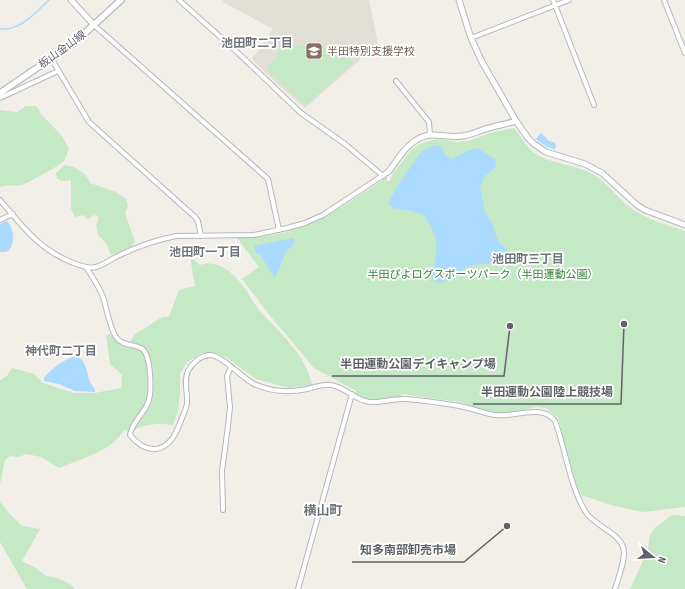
<svg xmlns="http://www.w3.org/2000/svg" width="685" height="589" viewBox="0 0 685 589" font-family="'Sofia Sans Condensed','Noto Sans JP',sans-serif">
  <rect width="100%" height="100%" fill="#f1efe8"/>
  <polygon fill="#e1ded6" points="223,0 369,0 378,44 305,108 273,80 252,59 273,29 223,2"/>
  <g fill="#c5e8c5">
    <polygon points="284,45 320,47 335,51 335,53 348,56 354,62 306,105 275,78 267,69"/>
    <path d="M26 106H35L38 108 41 114 62 136 69 149C67 153 66 158 64 161 62 164 26 184 22 185 15 187 8 184 0 187V110L17 112Z"/>
    <path d="M514 128C521 136 525 145 533 152 548 164 577 164 596 176 609 185 618 199 632 209 648 220 667 225 685 231V507L643 512 615 506 581 495 575 482 558 418 546 408 536 407 505 414 491 412 459 402 402 394 401 398C383 400 371 403 355 395L356 391 314 368 267 312 242 279 259 267 237 238C260 238 286 234 307 225 336 213 361 194 387 177V181H390L392 175 411 150 419 144 436 139 457 142 469 141 490 133Z"/>
    <path d="M65 165C75 166 87 173 90 183L116 192 126 199 128 206 125 213 135 242 131 247 111 255 106 243 98 235 96 226 99 217 94 215 88 219 84 215 75 217 71 209V180L62 181 57 178 56 173Z"/>
    <path d="M191 258 200 265C211 261 222 265 231 273 243 282 250 298 259 310 280 333 305 353 312 385L289 388 256 379 226 357 217 354 202 353 187 362 180 374V393L178 411 173 425C157 423 144 424 131 432L124 430C110 452 81 459 59 468L41 457 26 454 19 457 10 456 5 460 0 484V380L7 376 12 368 34 374 43 383 74 393H95L121 388 122 375 110 364 106 335 110 334 118 342 128 346 134 335 159 319 163 317H169L179 290 195 286C194 277 191 268 191 258Z"/>
    <polygon points="0,502 9,513 22,526 40,529 22,561 36,568 46,576 54,577 62,580 73,586 74,589 27,589 0,542"/>
    <polygon points="672,515 685,516 685,589 630,589 648,550 650,535 655,528"/>
  </g>
  <g fill="#aadaff">
    <polygon points="541,133 549,141 555,143 556,145 555,150 544,145 536,139"/>
    <path d="M435 145 442 147 445 155 452 159 467 151 477 148 496 160 495 168 486 175 480 186 485 213 492 222 496 236 500 244 504 246 512 257 511 261C498 269 499 264 487 264 483 263 468 266 465 268 464 268 461 271 460 272 454 279 445 284 435 282L431 276C439 248 440 240 424 215L412 211 392 208 388 203 398 185 422 151Z"/>
    <path d="M7 221C14 229 16 242 8 251L5 252H0V224Z"/>
    <path d="M293 238 295 241C293 246 288 249 285 254 281 262 279 271 275 278L259 253H256L254 246Z"/>
    <path d="M76 356C88 361 86 374 91 384 93 387 95 387 95 392L75 391 59 384 44 381V378C51 369 64 359 76 356Z"/>
  </g>
  <g fill="none" stroke-linecap="round" stroke-linejoin="round">
    <path stroke="#aadaff" stroke-width="1.5" d="M0 29C21 31 36 12 49 0"/>
    <defs>
      <g id="minor">
        <polyline points="179,0 236,51 301,113 345,144 383,176"/>
        <polyline points="553,0 594,105"/>
        <polyline points="664,0 685,53"/>
        <polyline points="94,25 268,179 279,230"/>
        <polyline points="471,38 569,0"/>
        <polyline points="51,58 89,122 195,217 198,221 201,236"/>
        <polyline points="396,81 429,122 430,135"/>
        <polyline points="0,98 58,71"/>
        <path d="M0 200C23 227 40 251 76 264 82 266 89 269 96 267 104 265 111 259 118 256 136 247 156 240 176 236L254 235 287 228 305 223 323 215 388 172"/>
        <polyline points="0,220 13,214"/>
        <path d="M86 267C92 277 99 286 103 297 107 309 109 326 116 337 122 346 133 344 141 348 151 353 151 385 150 395 148 412 132 420 130 435 136 443 146 450 156 449 172 446 177 431 182 418 184 413 186 409 187 404 188 392 183 382 188 371 192 363 200 356 209 355 221 354 242 378 254 384 272 392 289 393 307 389 315 387 323 384 331 385 346 387 355 401 370 402 382 403 393 398 406 399 427 401 448 403 468 408 477 410 485 414 495 415 513 418 543 403 555 421 566 450 569 484 585 511 594 526 618 532 623 547 627 557 618 578 615 589"/>
        <polyline points="223,510 222,471 228,426 230,407 227,376 231,367"/>
        <polyline points="298,589 352,394"/>
      </g>
      <g id="tertiary">
        <polyline points="71,0 94,25"/>
        <polyline points="459,0 471,38 482,62 516,121 528,138 534,144 546,152 585,164 602,173 637,205 645,210 685,225"/>
        <path d="M388 172C396 163 402 150 412 143 431 128 443 139 462 136 472 135 480 130 489 128 498 125 507 124 516 121"/>
      </g>
      <polyline id="secondary" points="0,93 75,42 121,0"/>
    </defs>
    <use href="#minor" stroke="#b5b8bc" stroke-width="6"/>
    <use href="#tertiary" stroke="#b5b8bc" stroke-width="7"/>
    <use href="#secondary" stroke="#b6babf" stroke-width="8"/>
    <use href="#minor" stroke="#fff" stroke-width="4"/>
    <use href="#tertiary" stroke="#fff" stroke-width="5"/>
    <use href="#secondary" stroke="#fff" stroke-width="5.5"/>
  </g>
  <defs>
    <symbol id="school-square" viewBox="-11 -11 22 22"><rect x="-9" y="-9" width="18" height="18" rx="4" fill="#8d6e63" stroke="#fff"/><path d="M0-5L7-2L0 1L-7-2ZM-4 1L0 2.5L4 1V4Q0 6-4 4Z" fill="#fff"/></symbol>
  </defs>
  <g fill-rule="evenodd">
    <use href="#school-square" x="304" y="41" width="20" height="20"/>
  </g>
  <g text-anchor="middle" stroke-width="3.5" stroke-linejoin="round" paint-order="stroke">
    <g font-size="11" fill="#5f6368" stroke="#fff">
      <text transform="translate(62 49) rotate(-36)" y="4">板山金山線</text>
    </g>
    <g font-size="11" fill="#785e54" stroke="#fff" text-anchor="start">
      <text x="327" y="55">半田特別支援学校</text>
    </g>
    <g font-size="11" fill="#348238" stroke="#fff">
      <text x="483" y="278">半田ぴよログスポーツパーク（半田運動公園）</text>
    </g>
    <g font-size="12" font-weight="bold" fill="#70757a" stroke="#fff">
      <text x="257" y="47">池田町二丁目</text>
      <text x="205" y="256">池田町一丁目</text>
      <text x="528" y="263">池田町三丁目</text>
      <text x="61" y="355">神代町二丁目</text>
    </g>
    <g font-size="13" font-weight="bold" fill="#70757a" stroke="#fff">
      <text x="323" y="515">横山町</text>
    </g>
  </g>
  <path fill="none" stroke="#5f6368" stroke-width="1.5" d="M510 326L504 376H332M624 324L621 404H473M507 526L464 562H352"/>
  <g fill="#5f6368" stroke="#fff" stroke-width="1.5">
    <circle cx="510" cy="326" r="4"/>
    <circle cx="624" cy="324" r="4"/>
    <circle cx="507" cy="526" r="4"/>
  </g>
  <g font-size="12" text-anchor="middle" font-weight="bold" fill="#5f6368" stroke="#fff" stroke-width="3.5" stroke-linejoin="round" paint-order="stroke">
    <text x="418" y="368">半田運動公園デイキャンプ場</text>
    <text x="547" y="396">半田運動公園陸上競技場</text>
    <text x="408" y="554">知多南部卸売市場</text>
  </g>
  <g transform="translate(653 557) rotate(108)" stroke="#ffffff" stroke-width="3" paint-order="stroke">
  <path d="M0-3L7 15L0 10L-7 15Z" fill="#5f6368"/>
  <text y="-6" font-size="11" font-weight="bold" text-anchor="middle" fill="#5f6368">N</text>
  </g>
</svg>
